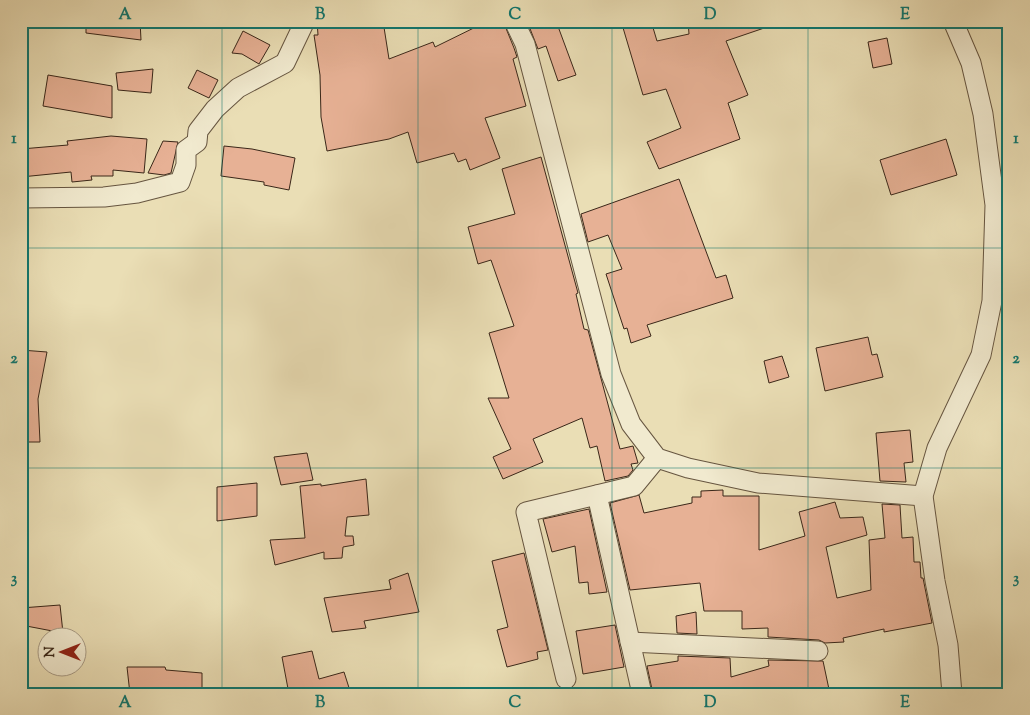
<svg xmlns="http://www.w3.org/2000/svg" width="1030" height="715" viewBox="0 0 1030 715" font-family="'Sorts Mill Goudy',serif">
  <rect width="100%" height="100%" fill="#eadeb5"/>
  <filter id="stains"><feTurbulence type="fractalNoise" baseFrequency=".004" numOctaves="4"/><feColorMatrix values="0 0 0 0 .2 0 0 0 0 .09 0 0 0 0 .02 0 0 0 .5 -.17"/></filter>
  <radialGradient id="worn" r=".72"><stop offset=".6" stop-color="#630" stop-opacity="0"/><stop offset="1" stop-color="#630" stop-opacity=".3"/></radialGradient>
  <g fill="#e7b195" stroke="#3a2719">
    <polygon points="86,21 140,21 141,40 86,33"/>
    <polygon points="317,21 383,21 389,59 433,42 435,47 488,21 503,21 514,48 517,57 513,59 526,106 485,118 500,158 470,170 466,159 458,162 454,153 417,163 408,132 389,139 327,151 321,117 320,75 314,35 318,35"/>
    <polygon points="527,21 556,21 576,75 558,81 546,46 538,49"/>
    <polygon points="621,21 651,21 657,41 689,34 688,21 775,21 776,24 726,41 748,95 728,103 740,139 659,169 647,142 681,128 666,89 643,95"/>
    <polygon points="243,31 270,45 259,64 242,54 232,53"/>
    <polygon points="887,38 892,64 873,68 868,42"/>
    <polygon points="153,69 151,93 118,90 116,73"/>
    <polygon points="197,70 218,80 209,98 188,88"/>
    <polygon points="48,75 112,86 112,118 43,106"/>
    <polygon points="111,136 147,139 144,173 113,170 113,176 91,176 92,180 72,182 71,172 21,177 21,149 68,145 67,141"/>
    <polygon points="946,139 957,175 891,195 880,160"/>
    <polygon points="163,141 178,142 171,173 164,175 148,173"/>
    <polygon points="224,146 252,149 295,158 289,190 264,185 264,182 221,176"/>
    <polygon points="541,157 578,293 576,294 584,329 588,330 620,449 633,446 638,463 631,464 633,470 628,476 605,481 597,446 590,448 582,418 533,439 543,462 503,479 493,457 511,449 488,398 509,398 489,333 514,326 491,260 478,264 468,227 515,214 502,169"/>
    <polygon points="679,179 716,278 726,275 733,298 647,325 651,336 631,343 627,328 624,329 606,274 622,269 608,235 588,242 581,214"/>
    <polygon points="868,337 872,355 877,354 883,377 825,391 816,348"/>
    <polygon points="21,350 47,352 38,399 40,442 21,442"/>
    <polygon points="782,356 789,377 769,383 764,361"/>
    <polygon points="910,430 913,462 904,463 906,482 880,481 876,433"/>
    <polygon points="307,453 313,480 281,485 274,457"/>
    <polygon points="366,479 369,515 347,517 345,536 353,536 354,545 343,547 342,558 324,559 324,552 275,565 270,540 305,538 300,486 321,484 321,486"/>
    <polygon points="257,483 257,516 217,521 217,487"/>
    <polygon points="723,490 723,496 759,496 759,550 805,536 799,512 835,502 840,518 863,517 867,535 826,547 837,598 871,590 869,540 885,538 882,504 900,505 902,538 913,537 914,562 920,562 921,578 923,578 932,623 884,632 884,629 843,638 844,642 825,643 819,640 768,637 768,628 742,629 742,611 704,611 700,583 630,590 610,503 639,495 644,513 692,503 692,497 701,497 701,491"/>
    <polygon points="589,509 607,592 589,594 588,582 579,583 575,546 552,552 543,519"/>
    <polygon points="524,553 548,650 537,652 538,659 507,667 497,630 508,627 492,561"/>
    <polygon points="408,573 419,612 364,621 366,628 332,632 324,598 391,589 389,580"/>
    <polygon points="60,605 63,633 21,625 21,608"/>
    <polygon points="696,612 697,634 677,633 676,616"/>
    <polygon points="615,625 624,667 583,674 576,631"/>
    <polygon points="312,651 319,679 344,672 351,694 289,694 282,657"/>
    <polygon points="678,656 730,658 731,677 769,666 768,660 823,661 830,694 653,694 647,666 678,661"/>
    <polygon points="127,667 165,667 166,670 202,673 202,694 130,694"/>
  </g>
  <g fill="none" stroke-linecap="round" stroke-linejoin="round">
    <defs>
      <g id="street">
        <polyline points="514,21 525,44 611,374 631,424 657,458 688,468 758,483 923,496"/>
        <polyline points="21,198 104,197 137,193 180,182 186,165 186,150 197,142 198,131 215,109 238,88 285,63 305,21"/>
        <polyline points="597,495 642,694"/>
        <polyline points="630,642 818,651"/>
        <polyline points="566,679 526,512 634,486 657,458"/>
        <polyline points="952,694 948,645 935,581 923,496 937,448 981,355 992,301 995,205 983,114 971,63 953,21"/>
      </g>
    </defs>
    <use href="#street" stroke="#665540" stroke-width="21"/>
    <use href="#street" stroke="#f1eacf" stroke-width="19"/>
  </g>
  <path fill="none" stroke="#0f766e" stroke-width="1" stroke-opacity="0.55" d="M222 21V694M418 21V694M612 21V694M808 21V694M21 248H1009M21 468H1009"/>
  <rect width="1030" height="715" fill="none" stroke="#eadeb5" stroke-width="55"/>
  <g transform="translate(62 652) rotate(270)"><circle r="24" fill="#f1eacf" stroke="#a89c86"/>
  <path d="M0-4L9 19L0 12L-9 19Z" fill="#8f2418"/>
  <text y="-8" font-size="14" font-weight="bold" text-anchor="middle" fill="#3a2719">N</text>
  </g>
  <rect x="28" y="28" width="974" height="660" fill="none" stroke="#0f766e" stroke-width="2"/>
  <g font-size="16" text-anchor="middle" font-weight="bold" fill="#0f766e">
    <text x="125" y="19">A</text>
    <text x="320" y="19">B</text>
    <text x="515" y="19">C</text>
    <text x="710" y="19">D</text>
    <text x="905" y="19">E</text>
    <text x="14" y="143">1</text>
    <text x="1016" y="143">1</text>
    <text x="14" y="363">2</text>
    <text x="1016" y="363">2</text>
    <text x="14" y="583">3</text>
    <text x="1016" y="583">3</text>
    <text x="125" y="707">A</text>
    <text x="320" y="707">B</text>
    <text x="515" y="707">C</text>
    <text x="710" y="707">D</text>
    <text x="905" y="707">E</text>
  </g>
  <rect width="100%" height="100%" filter="url(#stains)"/>
  <rect width="100%" height="100%" fill="url(#worn)"/>
</svg>
